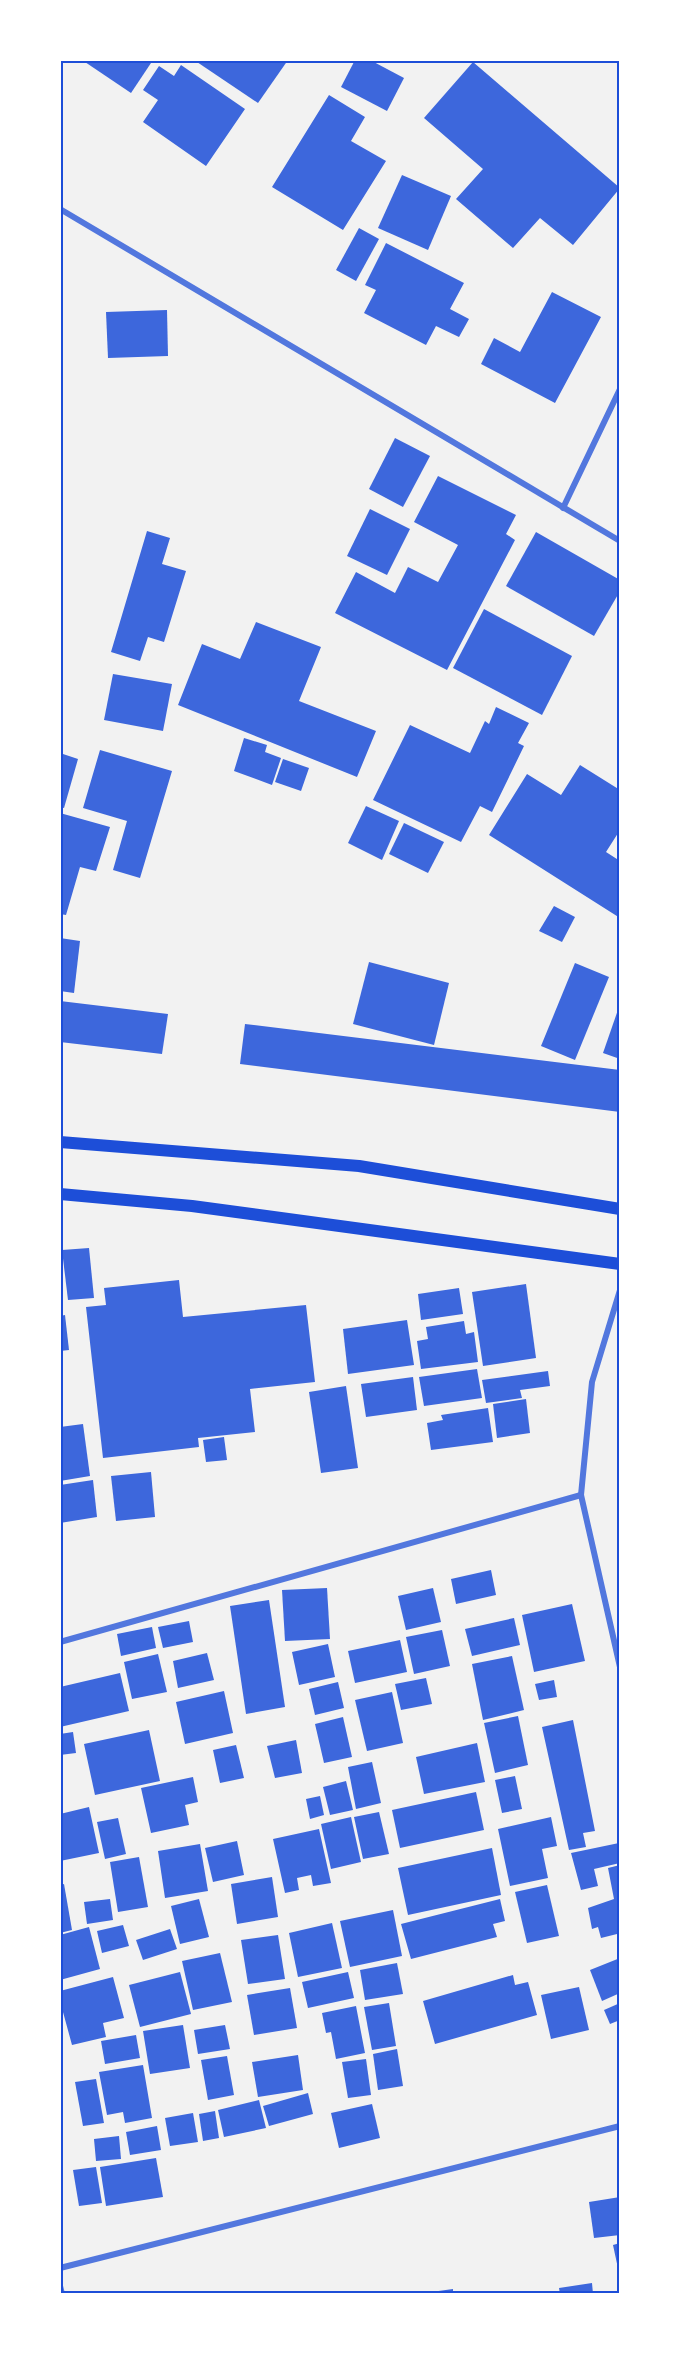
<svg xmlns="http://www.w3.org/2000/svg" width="680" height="2354" viewBox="0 0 680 2354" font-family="Georgia,serif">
  <rect width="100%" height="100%" fill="#f2f2f2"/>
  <g fill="#3d67dc">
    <polygon points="82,60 153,60 131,93"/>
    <polygon points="194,60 288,60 258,103"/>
    <polygon points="355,60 370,60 404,78 387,111 341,87"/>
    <polygon points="473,62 620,188 573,245 540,218 513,248 456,199 483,169 424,118"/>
    <polygon points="181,65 245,109 206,166 143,122 158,100 143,90 159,66 174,76"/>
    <polygon points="329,95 365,117 351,141 386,161 343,230 272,187"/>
    <polygon points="402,175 451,196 428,250 378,228"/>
    <polygon points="359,228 379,239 356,281 336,270"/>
    <polygon points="386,243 464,283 450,309 469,319 459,337 436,326 426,345 364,313 376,290 365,285"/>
    <polygon points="552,292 601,317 555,403 481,364 494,338 520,352"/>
    <polygon points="167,310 168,356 108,358 106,312"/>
    <polygon points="395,438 430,456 403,507 369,489"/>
    <polygon points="438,476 516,515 506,534 515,540 447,670 335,613 356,572 395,593 408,567 438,582 458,545 414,522"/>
    <polygon points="370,509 410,529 387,575 347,556"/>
    <polygon points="147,531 170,538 162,564 186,571 164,642 148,637 140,661 111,652"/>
    <polygon points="536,532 620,580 620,591 594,636 506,586"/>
    <polygon points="484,609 572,656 542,715 453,668"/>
    <polygon points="256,622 321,647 299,701 376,731 357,777 178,705 202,644 240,659"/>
    <polygon points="113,674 172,684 163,731 104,720"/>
    <polygon points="496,707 529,723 518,743 524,746 492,812 480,806 461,842 373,800 410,725 470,753 485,721 489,724"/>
    <polygon points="244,738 267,745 265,752 281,758 272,785 234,771"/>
    <polygon points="100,750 172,771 140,878 113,870 127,821 83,808"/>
    <polygon points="60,753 78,759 64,808 60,807"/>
    <polygon points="283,759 309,768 301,791 275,782"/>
    <polygon points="580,765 620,790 620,830 606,852 620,861 620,918 489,835 527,774 561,795"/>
    <polygon points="366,806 399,821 382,860 348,843"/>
    <polygon points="60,813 110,827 96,871 80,867 66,915 60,914"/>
    <polygon points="404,823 444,842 428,873 389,854"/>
    <polygon points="554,906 575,917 562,942 539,931"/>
    <polygon points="60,938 80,941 74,993 60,991"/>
    <polygon points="369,962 449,983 434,1045 353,1024"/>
    <polygon points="575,963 609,977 575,1060 541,1046"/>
    <polygon points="60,1001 168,1014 162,1054 60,1042"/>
    <polygon points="620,1004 620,1059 603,1053"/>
    <polygon points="245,1024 620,1070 620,1112 240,1064"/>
    <polygon points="89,1248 94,1298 68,1300 62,1250"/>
    <polygon points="179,1280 183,1317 306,1305 315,1382 250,1389 255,1432 198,1438 199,1447 103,1458 86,1307 106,1305 104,1288"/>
    <polygon points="526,1284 536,1358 483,1366 472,1292"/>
    <polygon points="459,1288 463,1314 421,1320 418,1294"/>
    <polygon points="65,1315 69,1350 60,1351 60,1316"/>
    <polygon points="407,1320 414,1365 348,1374 343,1329"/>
    <polygon points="464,1321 466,1334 474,1332 478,1362 421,1369 417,1341 428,1339 426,1327"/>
    <polygon points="477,1369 482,1398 424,1406 419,1377"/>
    <polygon points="548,1371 550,1386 520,1390 522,1398 486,1403 482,1380"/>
    <polygon points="413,1377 417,1410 366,1417 361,1384"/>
    <polygon points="346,1386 358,1468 321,1473 309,1392"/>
    <polygon points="526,1399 530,1433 497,1438 493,1404"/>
    <polygon points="488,1408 493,1442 431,1450 427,1423 443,1420 441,1415"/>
    <polygon points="83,1424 90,1476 60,1481 60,1427"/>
    <polygon points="224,1437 227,1460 206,1462 203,1440"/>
    <polygon points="151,1472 155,1517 116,1521 111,1476"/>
    <polygon points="93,1480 97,1517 60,1523 60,1485"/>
    <polygon points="491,1570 496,1595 456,1604 451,1579"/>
    <polygon points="327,1588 330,1639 285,1641 282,1590"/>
    <polygon points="433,1588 441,1622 406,1630 398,1596"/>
    <polygon points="269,1600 285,1707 246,1714 230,1606"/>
    <polygon points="572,1604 585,1661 534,1672 522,1615"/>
    <polygon points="514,1618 520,1645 472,1656 465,1629"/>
    <polygon points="189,1621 193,1642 163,1648 158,1627"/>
    <polygon points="152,1627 156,1648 121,1656 117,1634"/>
    <polygon points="442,1630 450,1666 414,1674 406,1637"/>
    <polygon points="400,1640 407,1672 355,1683 348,1651"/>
    <polygon points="328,1644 335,1677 299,1685 292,1652"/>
    <polygon points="207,1653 214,1680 178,1688 173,1661"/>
    <polygon points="158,1654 167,1692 132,1699 124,1662"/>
    <polygon points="512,1656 524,1710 483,1720 472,1664"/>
    <polygon points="120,1673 129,1711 60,1727 60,1687"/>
    <polygon points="426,1678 432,1704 401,1710 395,1684"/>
    <polygon points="554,1680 557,1697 539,1700 535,1684"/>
    <polygon points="338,1682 344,1708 315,1715 309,1689"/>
    <polygon points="224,1691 233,1733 185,1744 176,1702"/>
    <polygon points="392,1692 403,1743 367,1751 355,1700"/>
    <polygon points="518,1716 528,1765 495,1773 484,1723"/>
    <polygon points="343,1717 352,1757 324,1763 315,1724"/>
    <polygon points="573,1720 595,1831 583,1833 586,1847 569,1850 542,1727"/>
    <polygon points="149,1730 160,1781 95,1795 84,1744"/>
    <polygon points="73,1732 76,1753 60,1755 60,1734"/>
    <polygon points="296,1740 302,1773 275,1778 267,1746"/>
    <polygon points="477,1743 485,1782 424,1794 416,1757"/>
    <polygon points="236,1745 244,1778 220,1783 213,1750"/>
    <polygon points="372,1762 381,1803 356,1809 348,1767"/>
    <polygon points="515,1776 522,1809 502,1813 495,1780"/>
    <polygon points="193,1777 198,1802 185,1805 189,1825 151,1833 141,1788"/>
    <polygon points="346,1781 353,1810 330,1815 323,1787"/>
    <polygon points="476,1792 484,1830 400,1848 392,1810"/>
    <polygon points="320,1796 324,1815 310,1819 306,1799"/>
    <polygon points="89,1807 99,1853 60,1861 60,1814"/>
    <polygon points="379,1812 389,1854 363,1859 354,1817"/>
    <polygon points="351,1817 361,1862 331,1869 321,1824"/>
    <polygon points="551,1817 557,1846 542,1849 548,1878 510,1886 498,1829"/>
    <polygon points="118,1818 126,1854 105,1859 97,1822"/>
    <polygon points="319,1829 331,1883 313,1886 311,1875 297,1878 299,1890 285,1893 273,1839"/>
    <polygon points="237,1841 244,1875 213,1882 205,1848"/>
    <polygon points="619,1843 620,1863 594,1869 598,1886 581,1890 571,1853"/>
    <polygon points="200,1844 208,1891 165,1898 158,1851"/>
    <polygon points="492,1848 501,1895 408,1915 398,1868"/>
    <polygon points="139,1857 148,1907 118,1912 110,1862"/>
    <polygon points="620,1865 620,1942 619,1942 617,1934 601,1938 598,1927 592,1929 588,1908 614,1899 608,1868"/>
    <polygon points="272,1877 278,1917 237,1924 231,1884"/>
    <polygon points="64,1884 72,1930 60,1933 60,1885"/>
    <polygon points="547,1885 559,1936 527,1943 515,1892"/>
    <polygon points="110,1899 113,1920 87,1924 84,1902"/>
    <polygon points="199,1899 209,1937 180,1944 171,1906"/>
    <polygon points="500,1899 505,1921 493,1924 497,1937 411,1959 401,1924"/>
    <polygon points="393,1910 402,1956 350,1967 340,1921"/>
    <polygon points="332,1923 342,1968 298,1977 289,1933"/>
    <polygon points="123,1925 129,1946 102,1953 97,1931"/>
    <polygon points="89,1927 100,1969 60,1980 60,1935"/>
    <polygon points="170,1929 177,1949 143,1960 136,1940"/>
    <polygon points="278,1935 285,1979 248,1984 241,1940"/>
    <polygon points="220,1953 232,2002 193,2010 182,1961"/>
    <polygon points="620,1958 620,1993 602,2001 590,1970"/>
    <polygon points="397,1963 403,1994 365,2000 360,1970"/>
    <polygon points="180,1972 191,2014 140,2027 129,1985"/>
    <polygon points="348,1972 354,1998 308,2008 302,1982"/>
    <polygon points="513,1975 515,1985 528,1982 537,2015 435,2044 423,2001"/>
    <polygon points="113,1977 124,2018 103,2023 106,2037 72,2045 60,2001 60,1991"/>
    <polygon points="579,1987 589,2030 551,2039 541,1995"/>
    <polygon points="290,1988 297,2028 254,2035 247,1995"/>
    <polygon points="389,2003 396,2046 372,2050 364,2007"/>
    <polygon points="620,2003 620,2020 610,2024 604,2010"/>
    <polygon points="356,2006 365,2053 336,2059 331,2032 326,2033 322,2013"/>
    <polygon points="183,2025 190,2068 150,2074 143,2031"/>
    <polygon points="225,2025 230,2049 198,2054 194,2030"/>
    <polygon points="136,2035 140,2058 105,2064 101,2041"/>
    <polygon points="397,2049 403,2086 378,2090 373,2054"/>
    <polygon points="298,2055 303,2090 258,2097 252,2062"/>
    <polygon points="227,2056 234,2095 208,2100 201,2060"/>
    <polygon points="366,2059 371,2095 348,2098 342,2062"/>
    <polygon points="143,2065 152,2118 125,2123 123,2112 107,2115 99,2072"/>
    <polygon points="96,2079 104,2123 83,2126 75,2082"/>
    <polygon points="308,2093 313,2114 269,2126 263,2106"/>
    <polygon points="259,2100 266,2128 224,2137 218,2110"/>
    <polygon points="372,2104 380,2138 339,2148 331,2113"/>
    <polygon points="215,2111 219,2138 203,2141 199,2114"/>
    <polygon points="193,2113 198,2142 170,2146 165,2118"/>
    <polygon points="157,2126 161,2150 130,2155 126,2132"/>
    <polygon points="119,2136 121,2159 96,2161 94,2139"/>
    <polygon points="156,2158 163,2197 106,2206 100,2167"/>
    <polygon points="96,2167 102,2203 79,2206 73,2170"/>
    <polygon points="620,2197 620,2235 594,2238 589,2202"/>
    <polygon points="620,2243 620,2273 619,2273 613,2245"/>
    <polygon points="592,2283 593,2294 560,2294 559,2288"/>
    <polygon points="453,2289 453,2294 424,2294 424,2293"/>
  </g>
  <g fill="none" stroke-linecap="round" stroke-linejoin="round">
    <g stroke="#5277de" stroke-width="6">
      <polyline points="60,209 620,541"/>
      <polyline points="563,508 620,389"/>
      <polyline points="620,1290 592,1382 581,1495 620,1667"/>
      <polyline points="60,1642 581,1495"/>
      <polyline points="60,2268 620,2126"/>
      <polyline points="60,2286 62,2294"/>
    </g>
    <g stroke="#1d4ed8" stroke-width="12">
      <polyline points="60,1142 359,1166 620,1209"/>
      <polyline points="60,1194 192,1206 620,1264"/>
    </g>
  </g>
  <rect width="680" height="2354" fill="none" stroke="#ffffff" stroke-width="123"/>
  <rect x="62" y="62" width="556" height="2230" fill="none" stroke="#1d4ed8" stroke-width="2"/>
</svg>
